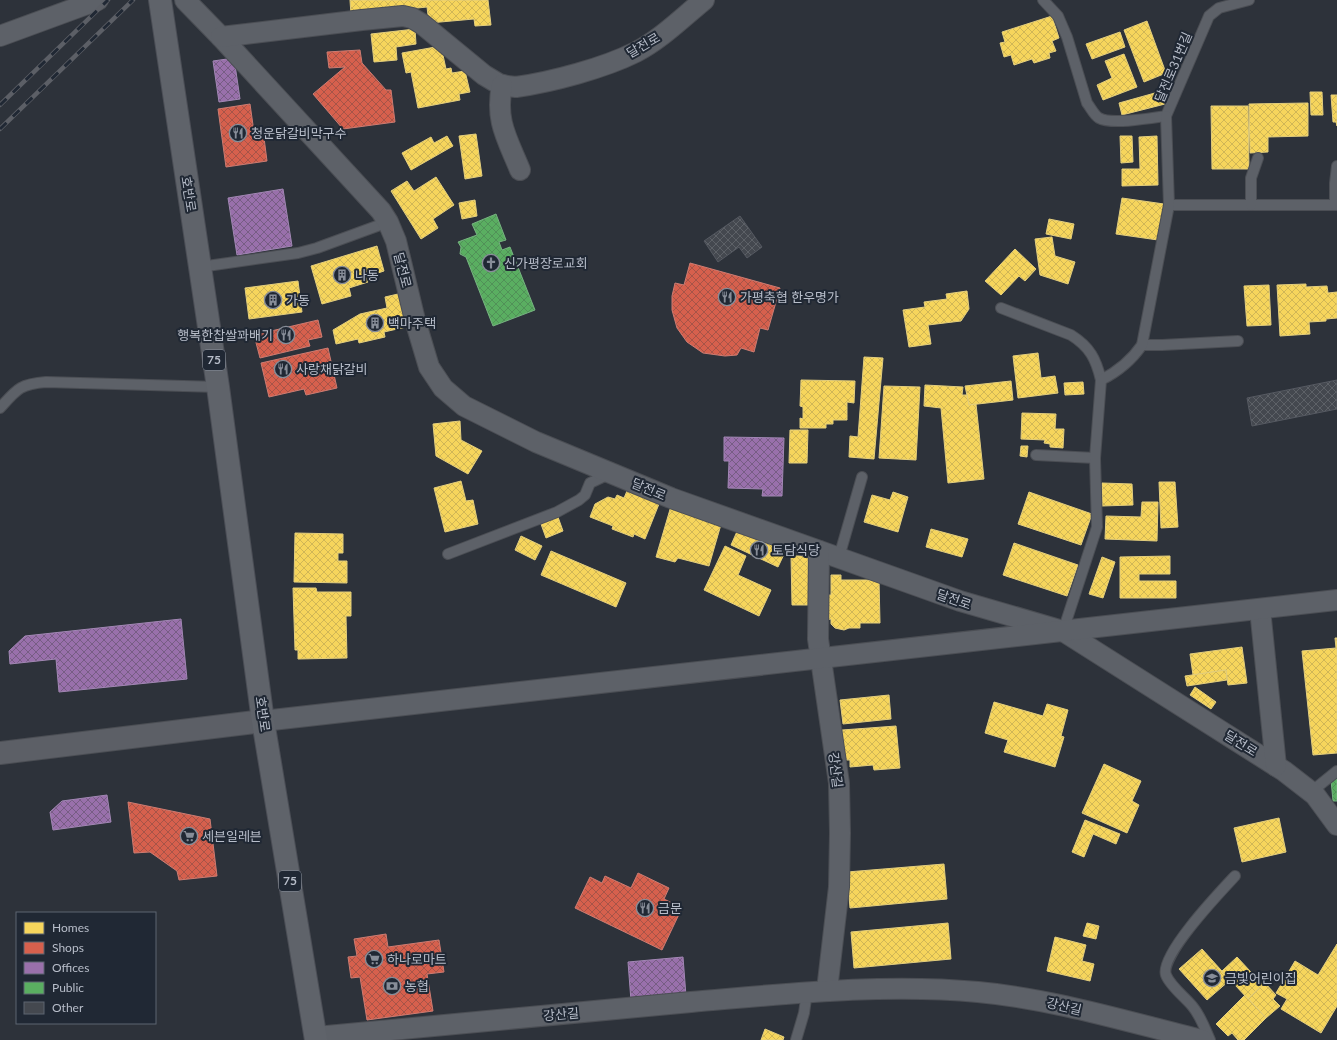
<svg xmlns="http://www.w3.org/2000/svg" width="1337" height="1040" viewBox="0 0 1337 1040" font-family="Lato,'Noto Sans KR',sans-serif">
  <defs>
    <pattern id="homes-cross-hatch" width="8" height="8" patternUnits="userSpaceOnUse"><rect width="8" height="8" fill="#f6d55c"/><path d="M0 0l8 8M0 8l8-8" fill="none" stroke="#d0b656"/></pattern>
    <pattern id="shops-cross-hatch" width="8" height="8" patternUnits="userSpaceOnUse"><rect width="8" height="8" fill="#d6604d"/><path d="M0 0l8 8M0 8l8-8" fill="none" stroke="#a65448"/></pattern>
    <pattern id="offices-cross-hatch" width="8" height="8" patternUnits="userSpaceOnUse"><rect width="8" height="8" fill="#9970ab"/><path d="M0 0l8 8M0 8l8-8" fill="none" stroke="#775d84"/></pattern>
    <pattern id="public-cross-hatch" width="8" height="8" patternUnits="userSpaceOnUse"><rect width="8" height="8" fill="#5aae61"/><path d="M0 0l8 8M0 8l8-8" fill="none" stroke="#519158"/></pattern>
    <pattern id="building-cross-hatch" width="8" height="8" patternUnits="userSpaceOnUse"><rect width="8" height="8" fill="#44484f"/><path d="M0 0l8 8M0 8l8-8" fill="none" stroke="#5d6167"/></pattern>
  </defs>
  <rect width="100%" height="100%" fill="#2d323a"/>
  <g fill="url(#homes-cross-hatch)" stroke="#e3ce7d">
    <polygon points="350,0 488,0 491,25 475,26 474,19 429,23 427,7 351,15"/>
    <polygon points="1052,16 1059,38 1052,41 1056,51 1049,53 1050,58 1034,63 1032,59 1014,65 1011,55 1004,57 1000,43 1005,42 1002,32"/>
    <polygon points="1147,21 1166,73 1144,82 1124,30"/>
    <polygon points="415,29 416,44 396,47 397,60 374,62 371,34"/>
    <polygon points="1120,32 1125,47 1092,59 1086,44"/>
    <polygon points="441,46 446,69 451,68 452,73 465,71 470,92 459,94 460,100 418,108 411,72 406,73 402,53"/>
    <polygon points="1124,54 1137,87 1103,100 1097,85 1112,78 1105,61"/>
    <polygon points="1162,91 1165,104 1122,115 1119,103"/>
    <polygon points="1310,92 1322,92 1323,115 1311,115"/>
    <polygon points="1331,95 1337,95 1337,126 1336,122 1333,122"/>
    <polygon points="1308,103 1308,136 1268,137 1268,152 1250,153 1249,104"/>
    <polygon points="1211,106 1248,106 1249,169 1212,169"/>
    <polygon points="476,134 482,176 465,179 459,136"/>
    <polygon points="447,136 453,146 411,170 402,153 431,137 434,143"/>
    <polygon points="1120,136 1132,136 1133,162 1121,163"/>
    <polygon points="1157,136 1158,185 1122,186 1122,169 1140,169 1139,137"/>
    <polygon points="436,177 454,205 433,219 438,228 421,239 391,191 407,181 414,191"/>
    <polygon points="1122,198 1164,204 1158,240 1116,234"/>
    <polygon points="475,200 477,216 462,219 459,203"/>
    <polygon points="1049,219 1074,224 1071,239 1046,234"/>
    <polygon points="1052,237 1055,256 1075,262 1068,284 1040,275 1035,239"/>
    <polygon points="377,246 384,271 366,277 368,282 349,288 351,296 322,304 311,266"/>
    <polygon points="1015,249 1036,269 1025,281 1019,276 1001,295 985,281"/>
    <polygon points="298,281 302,312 249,319 245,288"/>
    <polygon points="1306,284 1306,287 1327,286 1328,293 1337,292 1337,318 1326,319 1326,321 1309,322 1310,334 1280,336 1277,285"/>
    <polygon points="1269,285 1271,325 1247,326 1244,286"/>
    <polygon points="967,291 969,309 961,321 928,325 931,344 909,347 903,310 925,307 924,302 947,299 946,294"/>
    <polygon points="398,294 406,327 384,332 385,337 359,343 358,339 336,344 333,330 360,314 387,308 385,297"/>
    <polygon points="1038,353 1041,378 1055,376 1058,393 1018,398 1013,356"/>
    <polygon points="864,357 883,358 874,459 849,457 850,436 858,437"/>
    <polygon points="801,380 855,381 854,403 847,402 847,420 833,420 833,424 826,424 826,428 800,428 800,418 803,419 803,407 800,406"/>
    <polygon points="1011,381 1013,400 969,405 965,386"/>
    <polygon points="1083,382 1084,394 1065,395 1064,383"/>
    <polygon points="925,385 963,387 962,395 967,395 969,405 976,404 984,479 948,483 941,408 924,406"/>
    <polygon points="884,386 920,387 916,460 879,458"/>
    <polygon points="1022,413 1056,414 1055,429 1064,429 1063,448 1050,447 1050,444 1044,443 1045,440 1021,439"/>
    <polygon points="460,421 461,440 482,451 468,474 436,456 433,424"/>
    <polygon points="790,430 808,430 807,463 789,463"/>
    <polygon points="1021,446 1028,446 1027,457 1020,456"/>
    <polygon points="461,481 466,501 473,500 478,524 445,532 434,488"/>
    <polygon points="1159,482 1175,482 1178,527 1161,528"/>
    <polygon points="1102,483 1132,484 1133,505 1102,506"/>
    <polygon points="627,491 659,504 645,539 634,534 633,537 612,529 613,526 590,517 595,504 608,497 615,499 617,495 624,498"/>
    <polygon points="893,492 908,497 898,532 864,522 872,495 890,500"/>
    <polygon points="1029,492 1092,514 1081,545 1018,524"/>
    <polygon points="1142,502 1158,502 1157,541 1105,539 1106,516 1141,517"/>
    <polygon points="671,506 722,521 709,566 678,558 675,562 656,557"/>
    <polygon points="558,517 563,531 546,538 541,524"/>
    <polygon points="739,527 787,548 778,567 731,545"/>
    <polygon points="931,529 968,539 962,557 926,547"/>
    <polygon points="295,533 343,534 343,553 338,553 338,561 347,561 347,583 294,582"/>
    <polygon points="521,536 542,546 535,560 515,550"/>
    <polygon points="1014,543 1078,565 1067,596 1003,575"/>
    <polygon points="725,546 746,556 738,575 771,590 759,616 704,590"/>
    <polygon points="551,551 626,583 616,607 541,575"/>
    <polygon points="791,556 808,556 809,605 792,605"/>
    <polygon points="1170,556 1170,574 1139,574 1139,581 1176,581 1176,598 1120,598 1120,557"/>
    <polygon points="1102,557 1115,562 1103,598 1089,594"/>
    <polygon points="831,575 841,575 841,580 879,580 880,623 860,623 860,628 849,628 844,630 835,628 831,624 831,619 825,620 825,595 831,595"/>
    <polygon points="293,588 316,588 317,592 351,592 351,616 346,616 347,658 298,659 298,650 295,650"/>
    <polygon points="1335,638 1337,638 1337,753 1313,755 1302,651 1336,648"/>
    <polygon points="1242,647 1247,683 1228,685 1226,670 1193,675 1190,654"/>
    <polygon points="1226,670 1227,680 1187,686 1185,676"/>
    <polygon points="1195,687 1216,702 1211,709 1190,695"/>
    <polygon points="889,695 891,719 843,724 840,700"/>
    <polygon points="994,702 1043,716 1047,704 1068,710 1061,736 1064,737 1055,767 1004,752 1008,740 985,733"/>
    <polygon points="896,726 900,768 874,770 873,765 850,767 850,760 845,760 842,730"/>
    <polygon points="1104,764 1141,781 1132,801 1139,805 1127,833 1082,813"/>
    <polygon points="1279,818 1286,852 1242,862 1234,828"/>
    <polygon points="1085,820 1120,834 1116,844 1093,834 1084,857 1072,852"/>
    <polygon points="944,864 947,899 850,908 847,872"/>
    <polygon points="948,923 951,959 854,968 851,932"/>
    <polygon points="1087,923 1099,926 1096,939 1083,936"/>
    <polygon points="1055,937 1086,945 1082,961 1094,964 1090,981 1047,971"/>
    <polygon points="1337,944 1337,1006 1321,1033 1281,1009 1287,999 1276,993 1295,961 1318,975"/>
    <polygon points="1202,949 1230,980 1207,1000 1179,969"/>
    <polygon points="1237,957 1263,985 1248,999 1222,971"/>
    <polygon points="1265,983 1276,995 1273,999 1280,1006 1266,1018 1248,999"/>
    <polygon points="1245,995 1266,1018 1244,1040 1238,1040 1232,1033 1228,1036 1216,1024"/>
    <polygon points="765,1029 784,1037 783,1040 761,1040"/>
  </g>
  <g fill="url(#shops-cross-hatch)" stroke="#cd7c72">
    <polygon points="360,50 362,63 386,90 391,90 395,122 343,129 313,94 345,67 329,68 327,52"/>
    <polygon points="250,104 254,132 263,130 267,161 226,167 218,109"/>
    <polygon points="690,263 780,288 768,330 760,328 754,352 741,348 737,355 725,356 703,353 687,342 677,328 672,310 672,296 675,283 684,285"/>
    <polygon points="318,320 322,337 308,340 310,346 260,358 254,335"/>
    <polygon points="328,348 337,388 306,395 304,389 269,397 261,363"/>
    <polygon points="128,802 210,819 217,876 179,880 177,871 150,852 134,853"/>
    <polygon points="638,873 669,888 664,899 682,908 662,950 575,908 590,877 602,883 605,876 631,888"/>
    <polygon points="386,934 388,947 439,940 444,972 427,974 433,1011 367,1020 360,977 351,978 348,957 357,956 354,939"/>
  </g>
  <g fill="url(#offices-cross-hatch)" stroke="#a287b4">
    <polygon points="234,58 240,99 219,102 213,61"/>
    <polygon points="283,189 292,246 237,255 228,198"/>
    <polygon points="724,437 784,438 782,496 762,496 763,489 728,488 729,461 724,461"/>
    <polygon points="181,619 187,679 59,692 56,659 10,664 9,651 25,636"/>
    <polygon points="107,795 111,822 53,830 50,812 62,801"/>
    <polygon points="683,957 686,996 631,1001 628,962"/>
  </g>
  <g fill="url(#public-cross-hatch)" stroke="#76b380">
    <polygon points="496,214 506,240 499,242 502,250 510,247 535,310 493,326 466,257 460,254 461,247 458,242 477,235 472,224"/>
    <polygon points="1337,779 1337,801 1333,801 1331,780"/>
  </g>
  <g fill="url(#building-cross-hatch)" stroke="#555961">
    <polygon points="740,216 762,247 747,258 739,247 718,262 704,241"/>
    <polygon points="1337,380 1337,409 1252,426 1247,398"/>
  </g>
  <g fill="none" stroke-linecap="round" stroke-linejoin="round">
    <defs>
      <g id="lane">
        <path d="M1043 0 1058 16 1067 37 1087 103C1091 108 1094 115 1099 118 1111 125 1152 118 1166 116L1209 16 1219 8 1249 0"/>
        <polyline points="1169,205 1337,205"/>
        <polyline points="1251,205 1251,178 1258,158"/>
        <polyline points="1335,205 1335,183 1337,166"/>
        <polyline points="200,267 298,253 317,248 388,222"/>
        <path d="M1001 308 1071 335C1090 347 1096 359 1101 380"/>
        <polyline points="1142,345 1162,345 1238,341"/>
        <path d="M0 408C17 389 20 384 46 382L218 387"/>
        <polyline points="1036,455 1095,458"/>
        <polyline points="448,554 557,512 579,500 585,495 590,483 611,473"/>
        <polyline points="839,557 862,477"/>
        <path d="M1063 631 1097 527 1095 458 1101 380C1119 371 1131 361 1142 345L1169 205 1166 116"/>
        <polyline points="1311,792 1337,771"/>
        <polyline points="796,1040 804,1013 807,992"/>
        <path d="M1210 1040C1205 1029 1201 1017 1193 1007 1186 998 1170 986 1166 975 1159 956 1221 891 1235 876"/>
      </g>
      <g id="street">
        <polyline points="185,0 221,37 381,211 388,222 396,241 415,320 429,367 443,388 464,406 536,442 671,498 960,601 1063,631 1284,771 1315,795 1337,825"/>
        <polyline points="0,36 98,0"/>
        <path d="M221 37 362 20 403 16 412 18 422 24 484 75 499 84 507 86 516 87C552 82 604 68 636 52 661 39 682 18 704 0"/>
        <path d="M502 85C495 121 507 138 520 170"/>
        <polyline points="819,551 818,639 839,783 840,833 839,887 827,990"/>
        <polyline points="1260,609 1276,766"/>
        <polyline points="263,721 1337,600"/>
        <path d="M316 1037C441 1025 566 1013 691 1002 786 994 883 983 978 992 1054 999 1128 1022 1202 1040"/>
      </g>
      <polyline id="secondary" points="0,753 263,721"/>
      <polyline id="primary" points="160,0 218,387 263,721 316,1040"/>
    </defs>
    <use href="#lane" stroke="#4b4e54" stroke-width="12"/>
    <use href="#street" stroke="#4b4e54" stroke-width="22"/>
    <use href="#secondary" stroke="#4b4e54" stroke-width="24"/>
    <use href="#primary" stroke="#4b4e56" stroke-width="24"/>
    <use href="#lane" stroke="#5d6168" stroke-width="10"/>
    <use href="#street" stroke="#5d6168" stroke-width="20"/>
    <use href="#secondary" stroke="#5c5f66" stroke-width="22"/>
    <use href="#primary" stroke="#5f636a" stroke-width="22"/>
    <defs>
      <g id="rail">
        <polyline points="0,105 108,0"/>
        <polyline points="0,129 133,0"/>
      </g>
    </defs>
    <use href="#rail" stroke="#5c5f66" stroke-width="4.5"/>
    <use href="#rail" stroke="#202834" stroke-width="3" stroke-dasharray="9" stroke-linecap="butt"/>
  </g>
  <defs>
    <symbol id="restaurant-ring" viewBox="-11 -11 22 22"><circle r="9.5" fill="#202834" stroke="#878d98" stroke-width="1.5"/><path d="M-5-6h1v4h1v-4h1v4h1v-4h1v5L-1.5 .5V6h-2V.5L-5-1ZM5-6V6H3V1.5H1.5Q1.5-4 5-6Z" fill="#878d98"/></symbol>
    <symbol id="church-ring" viewBox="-11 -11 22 22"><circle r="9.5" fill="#202834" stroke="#878d98" stroke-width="1.5"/><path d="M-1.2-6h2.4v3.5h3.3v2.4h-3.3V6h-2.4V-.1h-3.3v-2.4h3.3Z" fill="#878d98"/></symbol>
    <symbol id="building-ring" viewBox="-11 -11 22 22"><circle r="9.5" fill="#202834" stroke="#878d98" stroke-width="1.5"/><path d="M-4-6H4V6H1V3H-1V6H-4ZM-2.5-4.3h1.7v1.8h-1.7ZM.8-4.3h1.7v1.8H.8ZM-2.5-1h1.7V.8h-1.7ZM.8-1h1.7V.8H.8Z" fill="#878d98"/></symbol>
    <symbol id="supermarket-ring" viewBox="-11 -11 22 22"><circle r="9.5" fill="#202834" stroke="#878d98" stroke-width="1.5"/><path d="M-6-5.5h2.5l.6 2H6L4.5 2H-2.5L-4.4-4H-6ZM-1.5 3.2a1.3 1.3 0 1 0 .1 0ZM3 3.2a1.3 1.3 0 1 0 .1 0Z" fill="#878d98"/></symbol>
    <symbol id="school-ring" viewBox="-11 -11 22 22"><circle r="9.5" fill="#202834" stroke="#878d98" stroke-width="1.5"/><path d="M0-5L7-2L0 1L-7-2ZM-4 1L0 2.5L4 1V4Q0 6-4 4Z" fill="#878d98"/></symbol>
    <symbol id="bank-ring" viewBox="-11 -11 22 22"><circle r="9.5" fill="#202834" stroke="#878d98" stroke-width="1.5"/><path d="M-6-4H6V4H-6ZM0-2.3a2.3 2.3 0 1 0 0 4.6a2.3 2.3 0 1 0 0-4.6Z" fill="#878d98"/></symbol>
  </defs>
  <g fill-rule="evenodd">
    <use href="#restaurant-ring" x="228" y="123" width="20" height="20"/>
    <use href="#church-ring" x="481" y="253" width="20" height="20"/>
    <use href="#building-ring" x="332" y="265" width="20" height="20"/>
    <use href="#restaurant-ring" x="717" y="287" width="20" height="20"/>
    <use href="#building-ring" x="263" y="290" width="20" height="20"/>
    <use href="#building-ring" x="365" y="313" width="20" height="20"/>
    <use href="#restaurant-ring" x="276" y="325" width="20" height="20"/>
    <use href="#restaurant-ring" x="273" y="359" width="20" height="20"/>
    <use href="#restaurant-ring" x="749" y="540" width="20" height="20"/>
    <use href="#supermarket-ring" x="179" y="826" width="20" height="20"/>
    <use href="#restaurant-ring" x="635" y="898" width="20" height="20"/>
    <use href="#supermarket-ring" x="364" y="949" width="20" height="20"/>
    <use href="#school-ring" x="1202" y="968" width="20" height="20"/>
    <use href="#bank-ring" x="382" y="976" width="20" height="20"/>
  </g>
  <g text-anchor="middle" stroke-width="4" stroke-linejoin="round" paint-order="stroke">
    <g fill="#202834" stroke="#8a919d" stroke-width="1">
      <rect x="203" y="350" width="22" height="20" rx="3"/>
      <rect x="279" y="871" width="22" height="20" rx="3"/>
    </g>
    <g font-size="12" font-weight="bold" fill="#b8beca">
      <text x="214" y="364">75</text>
      <text x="290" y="885">75</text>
    </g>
    <g font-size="13" fill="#b8beca" stroke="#202834">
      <text transform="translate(643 45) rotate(-30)" y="5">달전로</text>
      <text transform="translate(1173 67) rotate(-67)" y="5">달전로31번길</text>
      <text transform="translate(189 194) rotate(81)" y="5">호반로</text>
      <text transform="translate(403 270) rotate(76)" y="5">달전로</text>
      <text transform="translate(649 489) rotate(23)" y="5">달전로</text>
      <text transform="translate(954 599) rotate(19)" y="5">달전로</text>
      <text transform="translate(263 714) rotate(82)" y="5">호반로</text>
      <text transform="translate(1241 743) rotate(32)" y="5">달전로</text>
      <text transform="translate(836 770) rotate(83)" y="5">강산길</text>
      <text transform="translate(1064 1006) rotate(13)" y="5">강산길</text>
      <text transform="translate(561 1014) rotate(-5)" y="5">강산길</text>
    </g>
    <g font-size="13" fill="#b8beca" stroke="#202834" text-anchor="start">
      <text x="251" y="138">청운닭갈비막구수</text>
      <text x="504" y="268">신가평장로교회</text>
      <text x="355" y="280">나동</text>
      <text x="740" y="302">가평축협 한우명가</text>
      <text x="286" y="305">가동</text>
      <text x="388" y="328">백마주택</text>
      <text x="273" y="340" text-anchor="end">행복한찹쌀꽈배기</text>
      <text x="296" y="374">사랑채닭갈비</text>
      <text x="772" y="555">토담식당</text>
      <text x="202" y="841">세븐일레븐</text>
      <text x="658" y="913">금문</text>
      <text x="387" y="964">하나로마트</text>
      <text x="1225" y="983">금빛어린이집</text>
      <text x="405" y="991">농협</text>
    </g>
  </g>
  <rect x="16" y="912" width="140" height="112" fill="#202834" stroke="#5d6470"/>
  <rect x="24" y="922" width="20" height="12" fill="#f6d55c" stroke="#5d6470"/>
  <text x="52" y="932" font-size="12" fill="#b8beca">Homes</text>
  <rect x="24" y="942" width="20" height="12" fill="#d6604d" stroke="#5d6470"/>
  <text x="52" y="952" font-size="12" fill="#b8beca">Shops</text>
  <rect x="24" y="962" width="20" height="12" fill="#9970ab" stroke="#5d6470"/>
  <text x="52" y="972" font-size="12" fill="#b8beca">Offices</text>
  <rect x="24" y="982" width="20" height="12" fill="#5aae61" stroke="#5d6470"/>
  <text x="52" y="992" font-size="12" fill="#b8beca">Public</text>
  <rect x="24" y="1002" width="20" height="12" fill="#44484f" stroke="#5d6470"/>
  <text x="52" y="1012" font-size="12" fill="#b8beca">Other</text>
</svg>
